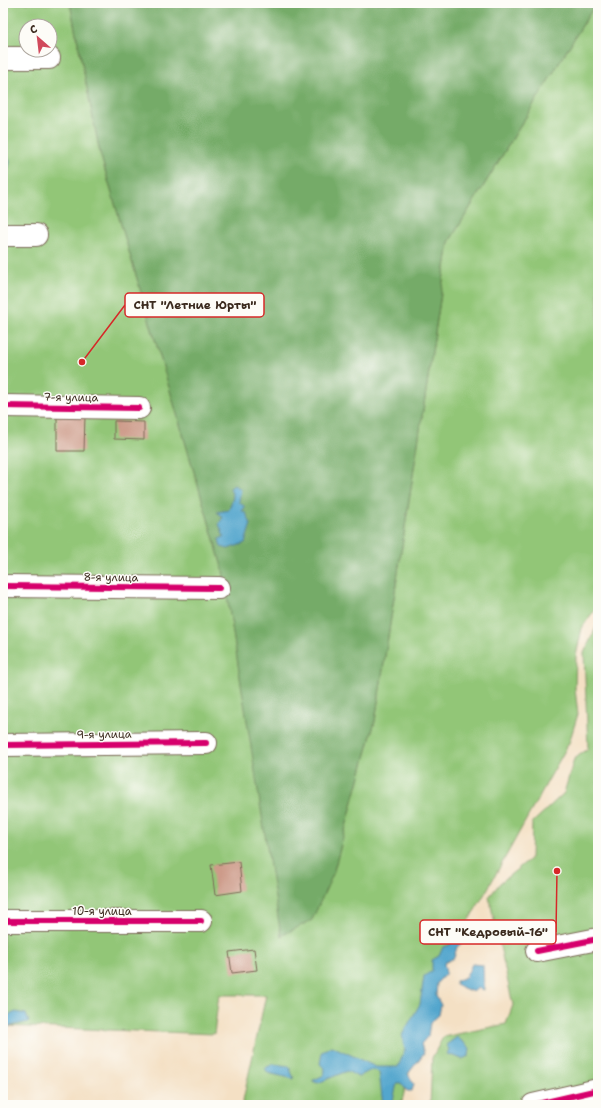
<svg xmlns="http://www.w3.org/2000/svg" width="601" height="1108" viewBox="0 0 601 1108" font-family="'Shantell Sans',sans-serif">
  <rect width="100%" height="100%" fill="#fdfcf7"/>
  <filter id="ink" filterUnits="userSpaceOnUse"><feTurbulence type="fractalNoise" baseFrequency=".025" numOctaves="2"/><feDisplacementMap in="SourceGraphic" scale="8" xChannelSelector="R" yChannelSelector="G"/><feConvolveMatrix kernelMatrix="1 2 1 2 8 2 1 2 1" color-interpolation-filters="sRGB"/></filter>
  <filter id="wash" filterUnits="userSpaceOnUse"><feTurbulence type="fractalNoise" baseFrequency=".012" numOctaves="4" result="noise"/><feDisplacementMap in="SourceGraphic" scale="16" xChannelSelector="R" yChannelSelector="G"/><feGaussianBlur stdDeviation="0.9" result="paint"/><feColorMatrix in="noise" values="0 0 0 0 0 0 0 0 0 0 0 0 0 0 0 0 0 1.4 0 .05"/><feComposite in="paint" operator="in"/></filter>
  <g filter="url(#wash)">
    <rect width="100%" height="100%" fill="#f4e0c4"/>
    <g fill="#92c677" stroke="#66784a" fill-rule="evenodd">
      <path d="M3 3H70L100 153 223 570 282 935 333 874 375 721 449 242 596 3H598V604L582 628 576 656 575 689 578 714 569 743 487 890 432 981 401 1105H242L266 995H219L214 1034 3 1026ZM26 26H50V50H26Z"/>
      <polygon points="598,623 598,1105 430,1105 432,1058 443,1037 506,1024 513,1005 489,897 500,883 531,858 532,823 564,793 574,759 588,749 584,653"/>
    </g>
    <polygon fill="#75ab68" stroke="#586a43" points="70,3 596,3 449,242 375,721 333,874 312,920 281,936 223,570 100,153"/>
    <g fill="#52a6cd" stroke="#466876">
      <polygon points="3,155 8,157 10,162 3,186"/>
      <polygon points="234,485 241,489 239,502 245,507 242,511 246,513 251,524 245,543 228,549 221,547 219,539 224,537 219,524 223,517 217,512 229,510 233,497 230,488"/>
      <polygon points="471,928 474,932 457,947 454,958 444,963 446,973 437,983 436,996 441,1005 439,1015 430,1023 428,1036 421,1044 424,1053 408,1074 414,1084 412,1091 407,1091 401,1083 397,1083 392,1105 383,1105 379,1072 373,1069 358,1077 347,1071 318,1083 312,1081 324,1075 325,1069 320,1064 322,1051 332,1046 376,1067 398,1067 405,1050 402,1035 420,1004 424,976 432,971 432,960 439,956 443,947 450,945 452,936"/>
      <polygon points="472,964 483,965 484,990 478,988 473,992 456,985 456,981 466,977"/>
      <polygon points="16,1012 26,1014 29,1022 10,1026 3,1026 3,1017"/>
      <polygon points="457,1037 470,1048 469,1056 462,1059 447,1054 449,1049 446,1045"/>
      <polygon points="274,1064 289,1066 294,1079 268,1073 265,1068"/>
    </g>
    <g id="blocks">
      <g fill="#cd9b8a">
        <polygon points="57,416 85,416 84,451 57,451"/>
        <polygon points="114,421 144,422 144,440 114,439"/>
        <polygon points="239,862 242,891 215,895 211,865"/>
        <polygon points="254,949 257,970 232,973 229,952"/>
      </g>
    </g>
  </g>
  <g filter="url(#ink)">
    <use href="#blocks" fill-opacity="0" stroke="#7c6a58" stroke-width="1"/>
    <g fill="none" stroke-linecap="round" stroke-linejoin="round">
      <defs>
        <g id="minor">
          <polyline points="3,58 49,58"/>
          <polyline points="3,235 36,235"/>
          <polyline points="3,406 139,408"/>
          <polyline points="3,586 219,588"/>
          <polyline points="3,745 206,743"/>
          <polyline points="3,921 201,921"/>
          <polyline points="537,951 598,939"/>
          <polyline points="533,1105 598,1090"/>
        </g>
      </defs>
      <use href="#minor" stroke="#7c6a58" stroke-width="24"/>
      <use href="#minor" stroke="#fff" stroke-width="22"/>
      <defs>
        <g id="cycleway">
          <polyline points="3,406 139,408"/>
          <polyline points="3,586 219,588"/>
          <polyline points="3,745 206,743"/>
          <polyline points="3,921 201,921"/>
          <polyline points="537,951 598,939"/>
          <polyline points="533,1105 598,1090"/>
        </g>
      </defs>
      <use href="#cycleway" stroke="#fdfcf7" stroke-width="8"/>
      <use href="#cycleway" stroke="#d6006c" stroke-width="6"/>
    </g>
  </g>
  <g text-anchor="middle" stroke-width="3" stroke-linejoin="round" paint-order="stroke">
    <g font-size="11" fill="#3b2a1e" stroke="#fdfcf7">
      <text transform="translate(71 397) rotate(1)" y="4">7-я улица</text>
      <text transform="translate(111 577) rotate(1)" y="4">8-я улица</text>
      <text transform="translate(104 734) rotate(-1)" y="4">9-я улица</text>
      <text x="102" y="915">10-я улица</text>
    </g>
  </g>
  <path fill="none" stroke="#d62828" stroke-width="1.5" d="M82 362L125 305M557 871L556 932"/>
  <g fill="#d62828" stroke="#fdfcf7" stroke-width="1.5">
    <circle cx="82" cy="362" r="4"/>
    <circle cx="557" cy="871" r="4"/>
  </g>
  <g fill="#fdfcf7" stroke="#d62828" stroke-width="1.5">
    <rect x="125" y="293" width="139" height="24" rx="4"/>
    <rect x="420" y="920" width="136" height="24" rx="4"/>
  </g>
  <g font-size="12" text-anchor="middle" font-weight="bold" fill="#3b2a1e">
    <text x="195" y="309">СНТ "Летние Юрты"</text>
    <text x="488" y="936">СНТ "Кедровый-16"</text>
  </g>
  <rect width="601" height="1108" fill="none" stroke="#fdfcf7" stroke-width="16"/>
  <g transform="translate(38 38) rotate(332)"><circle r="19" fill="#fdfcf7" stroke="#afa8a0"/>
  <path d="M0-3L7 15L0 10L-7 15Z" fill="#d1495b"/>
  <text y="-6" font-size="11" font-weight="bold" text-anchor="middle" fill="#3b2a1e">С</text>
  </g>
</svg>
